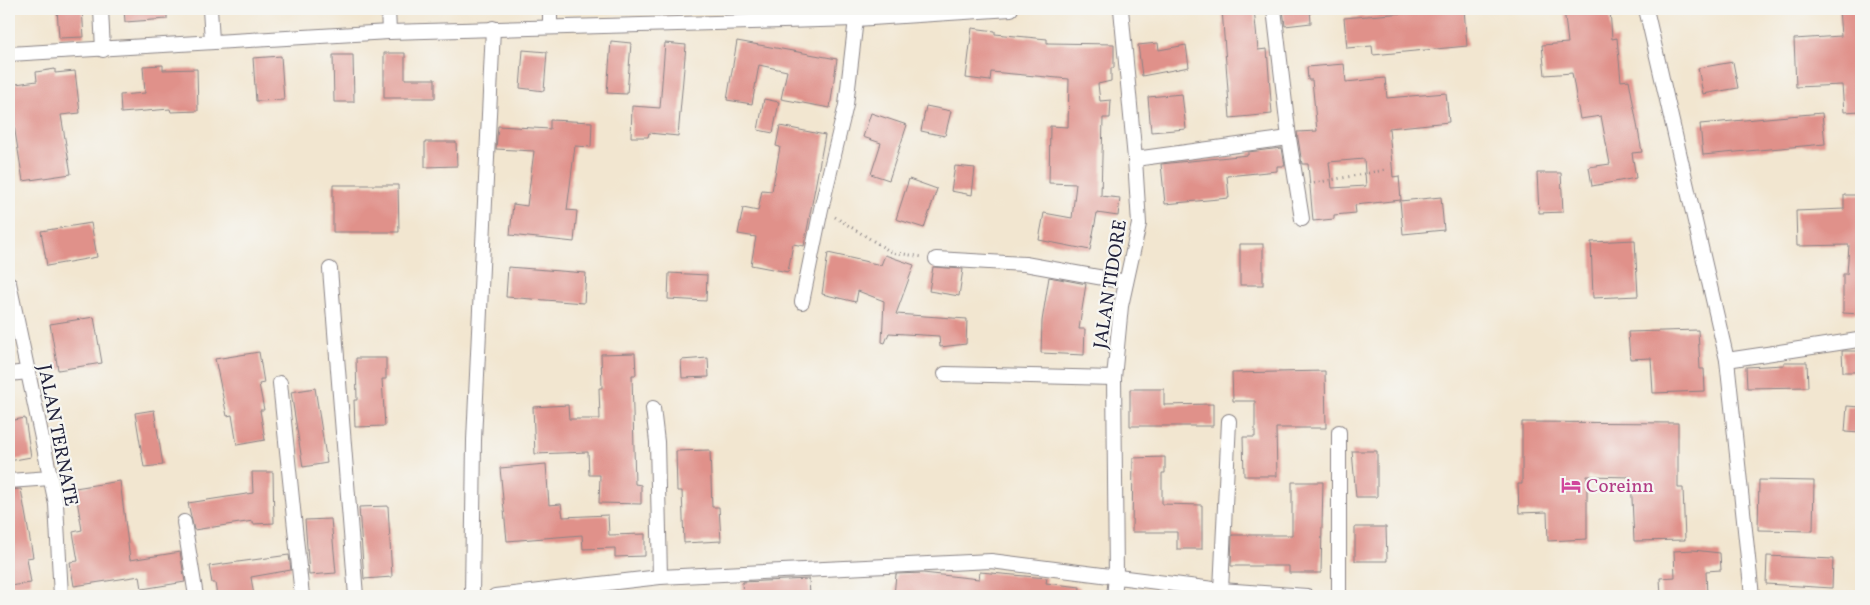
<svg xmlns="http://www.w3.org/2000/svg" width="1870" height="605" viewBox="0 0 1870 605" font-family="Vollkorn,serif">
  <rect width="100%" height="100%" fill="#f6f6f2"/>
  <filter id="ink" filterUnits="userSpaceOnUse"><feTurbulence type="fractalNoise" baseFrequency=".02" numOctaves="2"/><feDisplacementMap in="SourceGraphic" scale="10" xChannelSelector="R" yChannelSelector="G"/><feConvolveMatrix kernelMatrix="1 2 1 2 8 2 1 2 1" color-interpolation-filters="sRGB"/></filter>
  <filter id="wash" filterUnits="userSpaceOnUse"><feTurbulence type="fractalNoise" baseFrequency=".0096" numOctaves="4" result="noise"/><feDisplacementMap in="SourceGraphic" scale="20" xChannelSelector="R" yChannelSelector="G"/><feGaussianBlur stdDeviation="1.12" result="paint"/><feColorMatrix in="noise" values="0 0 0 0 0 0 0 0 0 0 0 0 0 0 0 0 0 1.4 0 .05"/><feComposite in="paint" operator="in"/></filter>
  <g filter="url(#wash)">
    <rect width="100%" height="100%" fill="#f2e6d0"/>
    <g id="blocks">
      <g fill="#e0918a" fill-rule="evenodd">
        <polygon points="57,9 82,9 84,37 59,38"/>
        <polygon points="124,9 167,9 167,19 125,22"/>
        <polygon points="1222,9 1254,9 1258,50 1267,49 1272,114 1230,118"/>
        <polygon points="1283,9 1310,9 1311,23 1285,26"/>
        <polygon points="1452,9 1464,9 1467,46 1373,55 1372,46 1347,48 1344,18"/>
        <polygon points="1564,9 1610,9 1612,39 1617,38 1621,81 1629,80 1642,152 1632,153 1636,178 1592,186 1589,167 1610,164 1601,116 1580,119 1572,73 1545,75 1542,45 1568,43"/>
        <polygon points="1839,9 1861,9 1861,111 1844,112 1842,85 1796,87 1794,39 1841,36"/>
        <polygon points="972,28 995,31 995,34 1047,39 1047,43 1114,44 1114,68 1111,68 1111,81 1098,84 1100,101 1111,100 1110,118 1103,118 1101,196 1120,198 1118,216 1097,213 1090,250 1039,240 1044,213 1072,218 1076,184 1049,183 1050,126 1068,127 1069,79 991,72 990,81 966,78"/>
        <polygon points="611,41 631,43 627,94 607,93"/>
        <polygon points="737,41 837,59 830,108 781,99 787,71 759,65 752,104 727,100"/>
        <polygon points="665,43 686,45 678,136 649,133 648,137 631,137 632,106 660,108"/>
        <polygon points="1158,43 1159,50 1186,45 1189,67 1142,76 1138,45"/>
        <polygon points="523,50 547,52 544,91 520,88"/>
        <polygon points="384,53 405,53 405,79 435,79 435,98 384,98"/>
        <polygon points="333,55 353,55 354,102 334,102"/>
        <polygon points="281,56 284,100 256,101 253,58"/>
        <polygon points="1733,62 1738,88 1703,94 1698,68"/>
        <path d="M1344 64 1346 82 1385 78 1387 98 1446 93 1449 122 1389 128 1393 177 1399 176 1401 200 1355 205 1356 213 1334 215V219L1313 221 1308 164H1302L1297 132 1317 131 1312 80H1308L1307 67ZM1364 159 1366 186 1332 188 1329 162Z"/>
        <polygon points="163,65 163,70 197,69 198,111 171,112 170,109 121,113 120,95 145,93 143,66"/>
        <polygon points="55,69 55,73 75,71 80,113 61,115 71,174 23,181 12,113 9,114 9,85 37,81 36,72"/>
        <polygon points="1182,94 1186,129 1151,132 1148,97"/>
        <polygon points="764,99 779,102 773,133 758,130"/>
        <polygon points="926,106 951,111 945,136 921,131"/>
        <polygon points="871,113 907,125 889,180 871,174 881,143 863,137"/>
        <polygon points="1822,113 1825,144 1703,155 1700,124"/>
        <polygon points="550,120 592,122 591,147 575,146 567,210 577,211 574,242 510,235 513,204 527,206 534,151 496,149 498,126 550,129"/>
        <polygon points="780,126 825,135 804,246 793,244 788,272 751,265 756,237 738,234 743,208 758,211 762,190 772,191 780,147 776,146"/>
        <polygon points="425,142 456,142 457,166 425,167"/>
        <polygon points="1282,148 1285,166 1277,166 1277,171 1227,176 1229,198 1165,204 1161,164 1248,155 1248,152"/>
        <polygon points="955,166 975,168 972,195 951,191"/>
        <polygon points="1537,173 1561,173 1563,212 1539,213"/>
        <polygon points="909,179 937,189 924,228 896,219"/>
        <polygon points="333,185 398,185 399,232 333,232"/>
        <polygon points="1844,195 1861,195 1861,314 1843,313 1843,274 1847,274 1849,245 1797,246 1796,211 1844,209"/>
        <polygon points="1441,197 1444,230 1403,234 1400,201"/>
        <polygon points="91,223 97,257 47,266 41,231"/>
        <polygon points="1635,240 1638,296 1593,298 1591,242"/>
        <rect x="1240" y="244" width="23" height="41"/>
        <polygon points="828,253 881,265 885,255 914,265 896,314 967,319 966,344 940,347 939,336 889,333 885,343 882,342 884,301 858,291 856,302 822,294"/>
        <polygon points="508,267 586,273 584,303 506,297"/>
        <polygon points="933,267 963,269 959,296 929,291"/>
        <polygon points="669,273 707,275 706,301 668,299"/>
        <polygon points="1049,277 1086,284 1079,329 1085,329 1084,355 1041,353 1042,321"/>
        <polygon points="94,317 102,363 58,370 50,324"/>
        <polygon points="1698,330 1700,369 1704,369 1705,391 1653,393 1651,358 1630,359 1628,332"/>
        <polygon points="1842,351 1861,351 1861,372 1843,372"/>
        <polygon points="259,352 264,383 259,384 264,410 260,410 265,440 237,445 232,415 227,416 215,359"/>
        <polygon points="635,353 636,375 632,375 635,484 641,485 641,504 599,503 600,475 589,475 588,452 535,454 533,407 568,405 569,419 600,419 599,388 602,388 601,354"/>
        <polygon points="356,358 386,358 386,379 382,379 385,426 355,427 354,400 357,400"/>
        <polygon points="708,358 709,377 682,378 681,360"/>
        <polygon points="1784,362 1807,362 1808,387 1747,388 1746,367 1784,365"/>
        <polygon points="1325,371 1326,428 1276,428 1277,476 1244,476 1243,437 1255,437 1255,401 1233,401 1232,373"/>
        <polygon points="315,388 327,463 303,467 291,392"/>
        <polygon points="1130,389 1164,389 1164,405 1213,404 1213,426 1130,426"/>
        <polygon points="1847,406 1861,407 1861,433 1845,432"/>
        <polygon points="154,410 163,465 144,467 135,413"/>
        <polygon points="25,418 31,457 9,461 9,421"/>
        <polygon points="1522,422 1678,423 1678,488 1683,488 1685,540 1634,541 1631,477 1587,476 1587,539 1548,541 1547,512 1519,513 1518,484 1522,484"/>
        <polygon points="710,450 712,507 719,507 721,541 684,543 682,491 677,491 676,451"/>
        <polygon points="1352,451 1377,451 1377,497 1356,497"/>
        <polygon points="1165,457 1165,473 1162,473 1162,504 1202,505 1202,549 1177,549 1177,532 1132,532 1133,458"/>
        <polygon points="546,464 549,505 561,504 563,517 608,515 609,535 645,534 645,556 615,557 615,548 583,549 582,535 507,541 500,468"/>
        <polygon points="252,472 273,472 274,523 253,524 253,521 194,530 188,503 253,493"/>
        <polygon points="1759,480 1814,481 1813,531 1758,530"/>
        <polygon points="120,481 130,560 180,552 185,582 142,589 140,576 74,586 70,562 78,561 73,532 82,530 75,488"/>
        <polygon points="1292,482 1323,482 1321,573 1289,573 1289,566 1231,566 1232,535 1292,535"/>
        <polygon points="21,489 33,557 27,558 31,583 9,586 9,490"/>
        <polygon points="388,506 392,577 364,579 359,507"/>
        <polygon points="331,519 336,573 309,575 305,520"/>
        <polygon points="1355,527 1386,527 1387,561 1355,561"/>
        <polygon points="1693,550 1720,553 1721,570 1706,571 1707,596 1661,596 1660,578 1675,577 1674,551"/>
        <polygon points="289,555 291,570 251,577 254,596 217,596 215,583 212,583 209,566"/>
        <polygon points="1767,556 1833,559 1832,588 1766,584"/>
        <polygon points="980,572 1047,578 1046,583 1080,587 1079,596 894,596 896,574 923,573 979,579"/>
        <polygon points="809,579 810,596 743,596 742,582"/>
      </g>
    </g>
  </g>
  <g filter="url(#ink)">
    <use href="#blocks" fill-opacity="0" stroke="#8a8486" stroke-width="1"/>
    <g fill="none" stroke-linecap="round" stroke-linejoin="round">
      <defs>
        <g id="minor">
          <polyline points="101,9 103,50"/>
          <polyline points="210,9 212,41"/>
          <polyline points="388,9 389,32"/>
          <polyline points="1274,9 1289,138 1302,219"/>
          <polyline points="1646,9 1727,360 1752,596"/>
          <polyline points="550,26 550,9"/>
          <polyline points="9,54 389,32 856,19 1011,9"/>
          <polyline points="1135,159 1289,138"/>
          <polyline points="936,259 1025,264 1126,282"/>
          <polyline points="330,269 356,596"/>
          <polyline points="9,283 56,504 61,596"/>
          <polyline points="802,302 821,209 846,105 856,19"/>
          <polyline points="1727,360 1858,340"/>
          <polyline points="9,374 28,372"/>
          <polyline points="945,374 1114,378"/>
          <polyline points="280,383 302,596"/>
          <polyline points="653,408 657,442 660,577"/>
          <polyline points="1339,432 1339,596"/>
          <polyline points="9,481 50,478"/>
          <polyline points="184,522 196,596"/>
          <polyline points="1221,590 1229,421"/>
          <polyline points="472,596 474,440 493,28"/>
          <polyline points="495,596 660,577 991,561 1221,590 1307,596"/>
          <polyline points="1114,596 1116,577 1114,378 1121,306 1139,224 1135,159 1121,9"/>
        </g>
      </defs>
      <use href="#minor" stroke="#8a8486" stroke-width="16"/>
      <g stroke="#8a8486" stroke-width="3" stroke-dasharray="1 4" stroke-linecap="butt">
        <polyline points="1309,184 1385,170"/>
        <polyline points="835,217 891,252 923,257"/>
      </g>
      <use href="#minor" stroke="#fff" stroke-width="14"/>
    </g>
  </g>
  <defs>
    <symbol id="hotel-bare" viewBox="-9 -9 18 18"><path d="M-6-4.5h1.5V1H6V5H4.5V3h-9V5H-6ZM-4 0a1.8 1.8 0 1 1 3.6 0ZM.5 0V-2.5h3Q6-2.5 6 0Z" fill="#d1479c" stroke="#f6f6f2" stroke-width="2.5" paint-order="stroke"/></symbol>
  </defs>
  <g fill-rule="evenodd">
    <use href="#hotel-bare" x="1557" y="471" width="28" height="28"/>
  </g>
  <g text-anchor="middle" stroke-width="4.5" stroke-linejoin="round" paint-order="stroke">
    <g font-size="19" fill="#22223b" stroke="#f6f6f2">
      <text transform="translate(1109 284) rotate(-81)" y="7">JALAN TIDORE</text>
      <text transform="translate(59 435) rotate(79)" y="7">JALAN TERNATE</text>
    </g>
    <g font-size="19" fill="#b23c85" stroke="#f6f6f2" text-anchor="start">
      <text x="1586" y="492">Coreinn</text>
    </g>
  </g>
  <rect width="1870" height="605" fill="none" stroke="#f6f6f2" stroke-width="30"/>
</svg>
